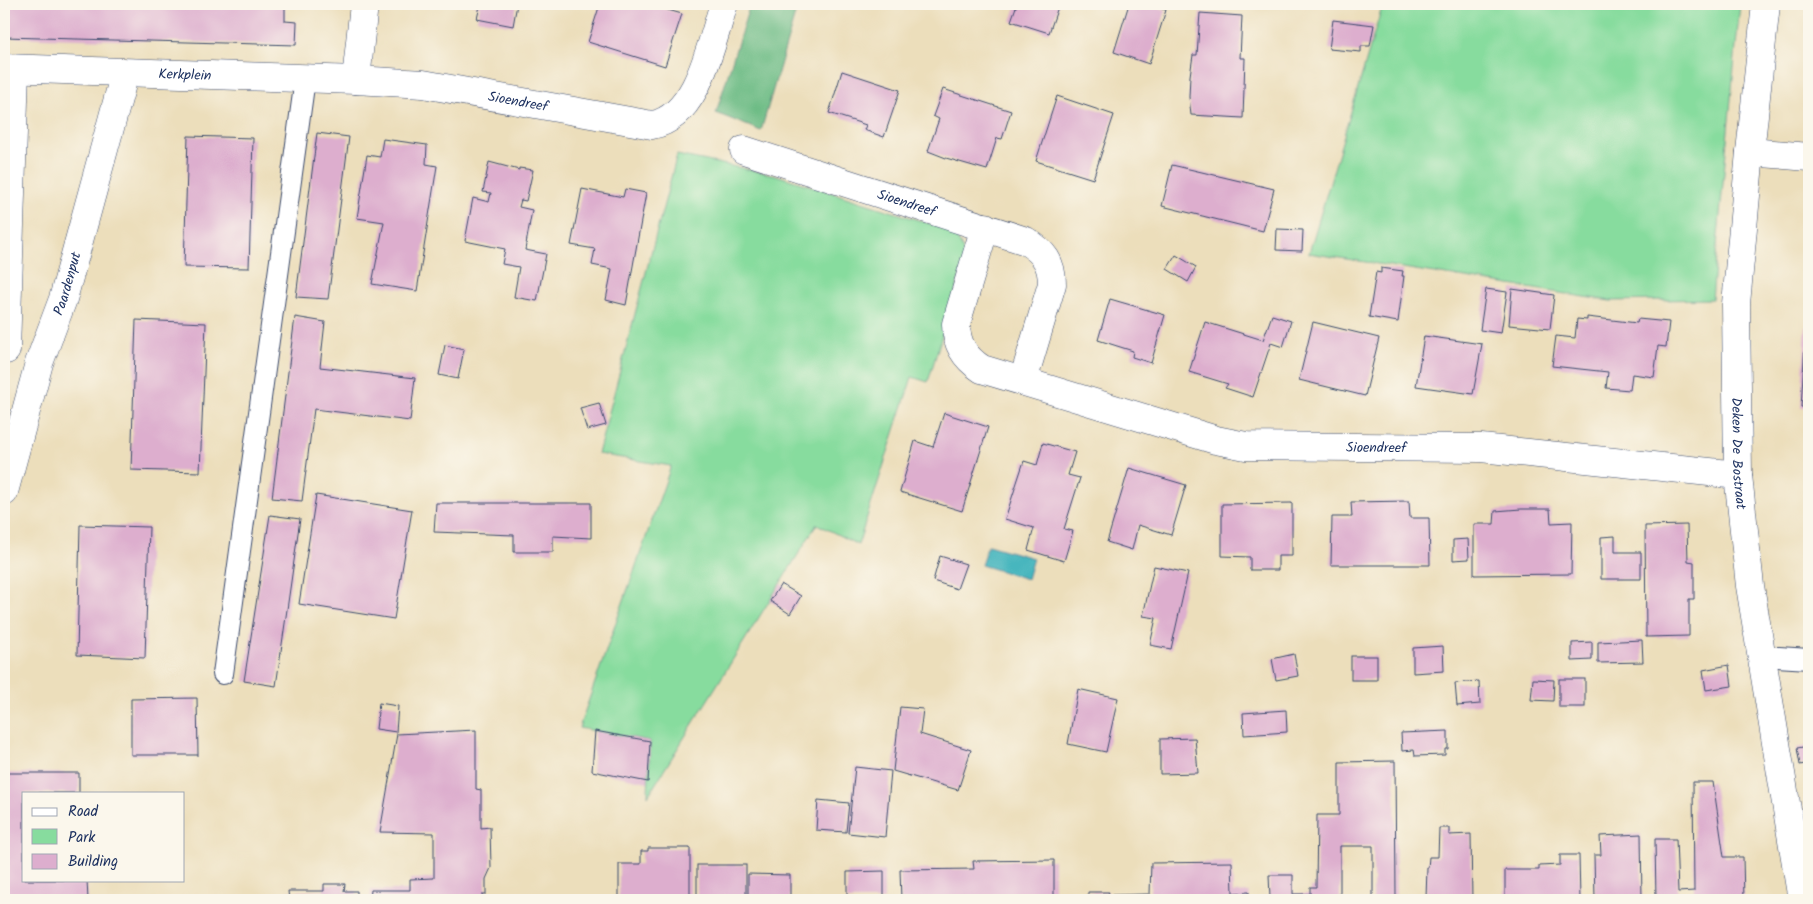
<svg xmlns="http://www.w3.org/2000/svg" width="1813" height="904" viewBox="0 0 1813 904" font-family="Kalam,sans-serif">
  <rect width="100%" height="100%" fill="#fbf7ec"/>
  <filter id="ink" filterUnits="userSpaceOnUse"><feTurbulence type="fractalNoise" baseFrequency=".02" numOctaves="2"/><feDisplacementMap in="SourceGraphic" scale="10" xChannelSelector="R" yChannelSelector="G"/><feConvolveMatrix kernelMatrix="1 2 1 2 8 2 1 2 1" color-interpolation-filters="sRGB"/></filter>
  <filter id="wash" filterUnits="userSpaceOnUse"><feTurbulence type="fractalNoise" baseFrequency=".0096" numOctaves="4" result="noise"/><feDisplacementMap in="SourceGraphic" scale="20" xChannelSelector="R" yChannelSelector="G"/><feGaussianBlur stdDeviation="1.12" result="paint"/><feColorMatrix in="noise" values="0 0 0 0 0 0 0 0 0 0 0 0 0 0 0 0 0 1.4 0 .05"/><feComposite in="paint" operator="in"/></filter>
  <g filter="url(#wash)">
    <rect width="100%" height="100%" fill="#ecdebb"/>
    <g fill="#87dc9e" stroke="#51867e">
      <polygon points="1383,4 1740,4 1712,299 1610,301 1309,253"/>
      <path d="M677 155 776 175 947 229C958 236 963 247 965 259L928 382 912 377 858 545 817 524 648 796 650 741 579 728 671 466 598 454Z"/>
    </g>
    <polygon fill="#6dbc85" stroke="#447672" points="750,4 798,4 761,131 716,113"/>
    <polygon fill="#47b6be" stroke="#31728e" points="988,545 1033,558 1027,579 981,565"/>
    <g id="blocks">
      <g fill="#ddaece">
        <polygon points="4,4 285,4 285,21 297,22 296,45 4,37"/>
        <polygon points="471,4 517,4 513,26 477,19 480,6"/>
        <polygon points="600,4 647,4 682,14 665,66 588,42"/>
        <polygon points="1017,4 1059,4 1049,33 1011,21"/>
        <polygon points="1129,4 1146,4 1166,10 1149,64 1114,52"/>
        <polygon points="1200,13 1242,16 1240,58 1245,58 1243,118 1191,115 1189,97 1190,76 1193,55 1197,55"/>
        <polygon points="1333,20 1374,25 1370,46 1361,46 1361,52 1329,49"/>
        <polygon points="842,71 900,90 884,137 864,130 866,125 829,113"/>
        <polygon points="943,89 1011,111 1002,139 997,138 987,170 946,158 928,151 939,119 933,116"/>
        <polygon points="1057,96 1114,115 1093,179 1036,161"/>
        <polygon points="317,133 349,137 328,299 296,297"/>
        <polygon points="188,136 253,138 249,268 184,267"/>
        <polygon points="383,139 427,145 426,164 437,166 417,291 372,284 384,222 357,218 367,155 380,157"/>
        <polygon points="489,162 519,170 519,168 533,170 526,201 521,200 519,207 532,210 525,250 546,254 537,301 514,297 519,267 502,264 505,249 465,241 473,198 489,202 491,193 483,192"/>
        <polygon points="1172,165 1274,189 1263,231 1162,206"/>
        <polygon points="582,189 623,197 625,189 646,193 626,305 606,300 612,269 592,265 595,249 571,245"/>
        <polygon points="1277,229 1303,230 1302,251 1276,250"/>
        <polygon points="1176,255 1196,267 1188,282 1167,269"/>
        <polygon points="1381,268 1403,271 1402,276 1404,276 1398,322 1369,317 1376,272 1381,273"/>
        <polygon points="1486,289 1507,292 1501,333 1480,330"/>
        <polygon points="1512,289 1554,295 1550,329 1509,325"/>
        <polygon points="1110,299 1165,315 1151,363 1132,357 1133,351 1098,340"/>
        <polygon points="1272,315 1291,321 1283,347 1271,343 1253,397 1225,388 1228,384 1189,372 1205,322 1263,340"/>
        <polygon points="295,317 325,322 320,367 415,378 410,421 314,409 302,501 272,498"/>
        <polygon points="1587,317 1637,323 1638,319 1669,322 1666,347 1658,346 1654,377 1632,374 1630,390 1606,388 1608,372 1552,366 1556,336 1575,338 1577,319 1587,320"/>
        <polygon points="136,320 206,323 200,472 131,470"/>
        <polygon points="1313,322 1379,338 1365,396 1299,380"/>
        <polygon points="1806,327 1809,327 1809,407 1801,407"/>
        <polygon points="1424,336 1482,344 1473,394 1416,386"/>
        <polygon points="445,345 464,349 458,379 439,375"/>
        <polygon points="599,403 606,425 587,430 580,408"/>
        <polygon points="944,413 988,427 962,511 900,492 915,441 933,447"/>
        <polygon points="1043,443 1075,452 1068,475 1080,478 1064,529 1073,531 1064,561 1028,550 1034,528 1005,519 1024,461 1037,465"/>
        <polygon points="1129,468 1186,485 1171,535 1138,525 1132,550 1107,542"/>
        <polygon points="316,495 412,510 394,619 299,604"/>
        <polygon points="1409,501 1410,518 1429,518 1430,565 1331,565 1332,517 1352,517 1351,502"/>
        <polygon points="436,503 591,503 591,538 553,536 553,552 514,552 514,535 434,532"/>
        <polygon points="1292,503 1292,556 1278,556 1278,570 1250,570 1250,557 1222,556 1222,504"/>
        <polygon points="1521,509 1550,509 1551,523 1572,522 1571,574 1474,575 1474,524 1494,524 1495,511"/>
        <polygon points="270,515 300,519 276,686 244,681"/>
        <polygon points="80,525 149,527 145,658 77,655"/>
        <polygon points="1687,525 1688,561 1694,562 1694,599 1689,599 1689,636 1646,637 1645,526"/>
        <polygon points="1615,536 1615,552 1641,552 1641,579 1601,579 1601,537"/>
        <polygon points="1468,539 1469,559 1453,560 1453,540"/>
        <polygon points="1808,549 1809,549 1809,574 1805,573"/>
        <polygon points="940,556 966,564 957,589 933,581"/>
        <polygon points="1154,566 1188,573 1171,649 1150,645 1156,618 1143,616"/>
        <polygon points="781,584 801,596 790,614 770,601"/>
        <polygon points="1642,640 1643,662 1598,663 1598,642"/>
        <polygon points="1592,642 1592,660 1572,661 1572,643"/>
        <polygon points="1443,646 1444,671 1413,673 1413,648"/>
        <polygon points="1294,654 1298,676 1276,680 1272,659"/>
        <rect x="1351" y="656" width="26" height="24"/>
        <polygon points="1729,665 1732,686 1706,690 1703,670"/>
        <polygon points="1533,679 1554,680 1553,701 1531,700"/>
        <rect x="1559" y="679" width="26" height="28"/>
        <polygon points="1479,681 1480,704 1457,706 1455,683"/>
        <polygon points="1078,689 1118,698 1106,752 1068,744"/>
        <polygon points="197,698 198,755 131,755 131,699"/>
        <polygon points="379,703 398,706 396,732 376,729"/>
        <polygon points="900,707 923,709 920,734 971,750 958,790 893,771"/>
        <polygon points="1286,710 1287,732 1244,735 1243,713"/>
        <polygon points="476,730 476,789 481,790 481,828 490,827 491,868 486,879 486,894 482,894 482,900 370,900 371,890 410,890 410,879 434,878 434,833 380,832 397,734"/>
        <polygon points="595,731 650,741 648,782 592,771"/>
        <polygon points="1448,731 1448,749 1445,749 1445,755 1415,756 1414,750 1402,751 1401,733"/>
        <polygon points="1195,738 1198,773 1160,774 1160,739"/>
        <polygon points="1809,746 1809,763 1800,765 1797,748"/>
        <polygon points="1395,761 1396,897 1426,898 1427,868 1428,868 1429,857 1438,857 1439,828 1449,828 1449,835 1471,834 1472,900 1373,900 1373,846 1340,846 1340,900 1254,900 1254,899 1270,898 1269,875 1293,875 1293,894 1310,894 1310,887 1316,887 1317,815 1339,815 1339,762"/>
        <polygon points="855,767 891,771 885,837 848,833"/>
        <polygon points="4,773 79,773 79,793 24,793 24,880 87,880 88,900 4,900"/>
        <polygon points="1693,782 1713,782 1724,857 1743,857 1744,900 1656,900 1655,839 1676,839 1678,892 1694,891"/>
        <polygon points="818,800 849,803 846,832 816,830"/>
        <polygon points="1641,834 1642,900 1595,900 1594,855 1601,855 1600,836"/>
        <polygon points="648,848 690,848 690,900 619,900 619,864 641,864 641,851 648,851"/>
        <polygon points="1560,855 1579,855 1580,900 1505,900 1505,870 1539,870 1539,866 1560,865"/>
        <polygon points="1054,860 1054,900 901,900 900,870 974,869 973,861"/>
        <polygon points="1232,862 1233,893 1249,892 1249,900 1088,900 1088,892 1109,892 1108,895 1150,894 1151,863"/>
        <rect x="697" y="865" width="49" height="35"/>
        <polygon points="884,871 884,900 847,900 847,872"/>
        <polygon points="748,874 790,875 790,900 748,900"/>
        <polygon points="324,884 345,884 344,891 357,891 357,900 289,900 288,891 324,891"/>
      </g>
    </g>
  </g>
  <g filter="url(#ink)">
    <use href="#blocks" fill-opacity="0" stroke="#3a496c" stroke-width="1"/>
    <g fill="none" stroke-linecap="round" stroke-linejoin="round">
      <defs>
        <g id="service">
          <polyline points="1762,656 1809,659"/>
          <polyline points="223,674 305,79"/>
        </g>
        <g id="minor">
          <path id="s1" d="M1766 4 1750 152 1736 304 1738 475 1750 586 1802 900"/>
          <path id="s2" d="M4 68 356 80 423 84 652 125C698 117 711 43 724 4"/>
          <polyline points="356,80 364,4"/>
          <path id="s3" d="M744 150 1026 241C1044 252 1052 263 1052 284L1023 381"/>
          <polyline points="1750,152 1809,157"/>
          <path id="s4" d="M985 227 956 324C956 344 965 358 982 369L1216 440 1246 446 1481 448 1738 475"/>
          <polyline points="6,350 15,69"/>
          <path id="s5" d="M4 492 39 363 63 299 125 73"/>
        </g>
      </defs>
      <use href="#service" stroke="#3a496c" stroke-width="22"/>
      <use href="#minor" stroke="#3a496c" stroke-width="29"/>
      <use href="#service" stroke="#fff" stroke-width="20"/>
      <use href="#minor" stroke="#fff" stroke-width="28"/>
    </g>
  </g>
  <g text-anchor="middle" stroke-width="4.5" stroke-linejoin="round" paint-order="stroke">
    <g font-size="14" fill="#1b2f5e" stroke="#fbf7ec">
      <text dy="5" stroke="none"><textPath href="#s2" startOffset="181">Kerkplein</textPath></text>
      <text dy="5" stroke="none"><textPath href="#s2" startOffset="516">Sioendreef</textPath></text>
      <text dy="5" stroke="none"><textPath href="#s3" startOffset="171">Sioendreef</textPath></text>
      <text dy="5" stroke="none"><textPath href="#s5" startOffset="218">Paardenput</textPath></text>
      <text dy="5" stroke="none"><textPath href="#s4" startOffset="561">Sioendreef</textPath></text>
      <text dy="5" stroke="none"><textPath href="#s1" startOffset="451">Deken De Bostraat</textPath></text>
    </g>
  </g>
  <rect width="1813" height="904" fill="none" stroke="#fbf7ec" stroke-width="20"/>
  <rect x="22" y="792" width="162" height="90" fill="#fbf7ec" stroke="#a1a7b3"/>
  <rect x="32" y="808" width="25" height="8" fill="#ffffff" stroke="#a1a7b3"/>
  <text x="68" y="816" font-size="15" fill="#1b2f5e">Road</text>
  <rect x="32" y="829" width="25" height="15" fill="#87dc9e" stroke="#a1a7b3"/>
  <text x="68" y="842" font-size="15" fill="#1b2f5e">Park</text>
  <rect x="32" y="854" width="25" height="15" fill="#ddaece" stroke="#a1a7b3"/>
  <text x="68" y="866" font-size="15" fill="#1b2f5e">Building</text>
</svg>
